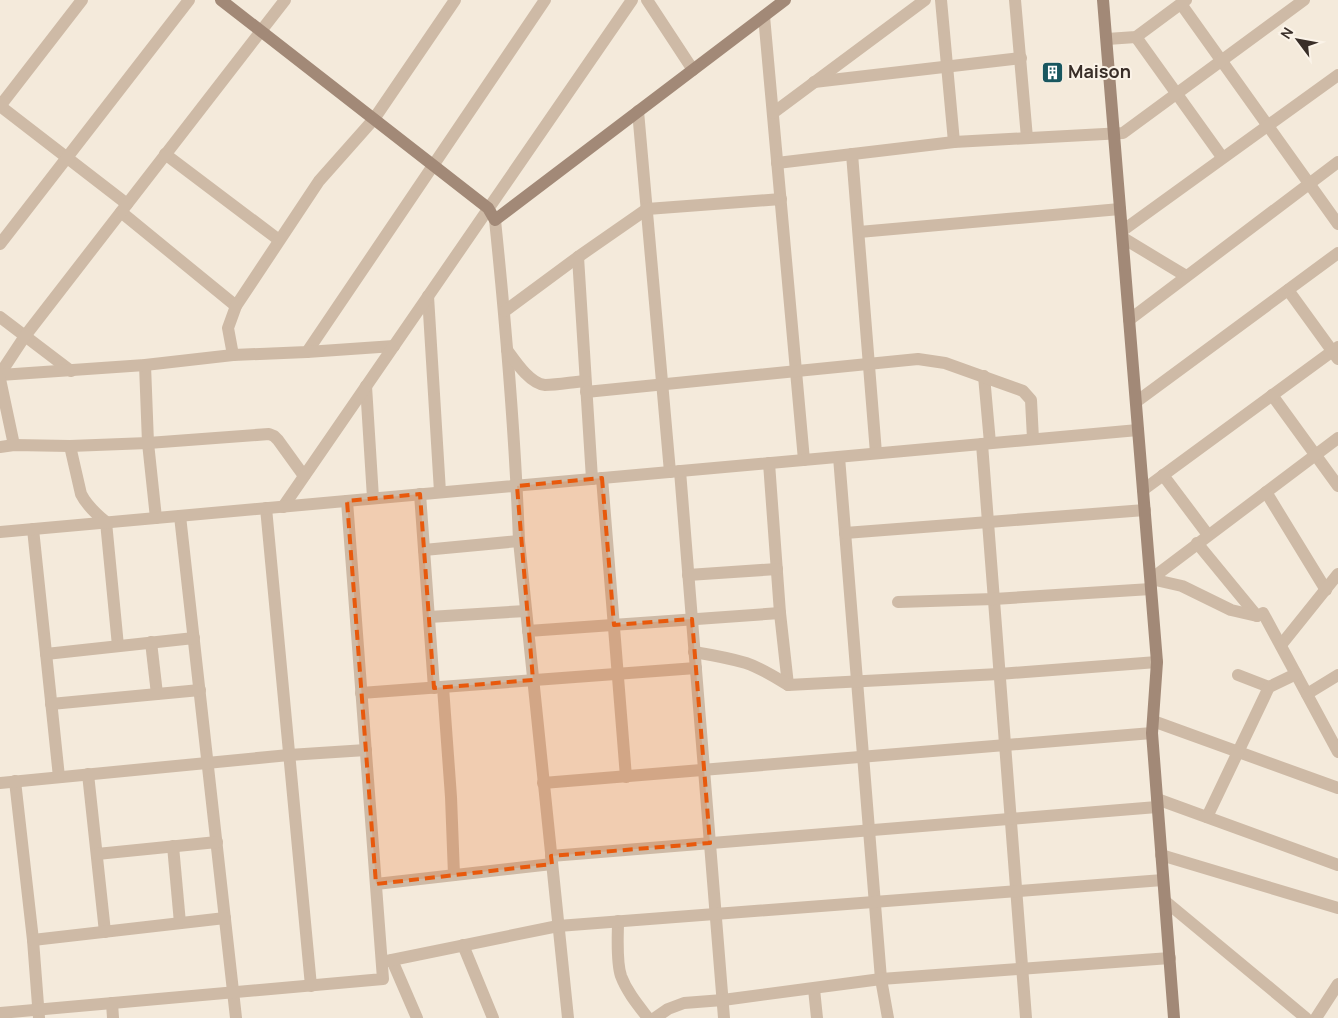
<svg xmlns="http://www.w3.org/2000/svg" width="1338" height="1018" viewBox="0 0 1338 1018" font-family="Manrope,sans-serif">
  <rect width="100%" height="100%" fill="#f4eadb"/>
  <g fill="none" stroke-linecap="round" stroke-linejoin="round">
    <g stroke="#cebaa6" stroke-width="12">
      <polyline points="647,0 693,70"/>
      <polyline points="941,0 954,142"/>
      <polyline points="1015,0 1027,138"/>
      <polyline points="1181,4 1338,224"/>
      <polyline points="764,16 804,460"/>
      <polyline points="1136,37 1222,157"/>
      <polyline points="1107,39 1136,37 1186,0"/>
      <polyline points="814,82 1021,58"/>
      <polyline points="0,106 127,204"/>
      <polyline points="0,106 82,0"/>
      <polyline points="638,111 670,472"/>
      <polyline points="773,113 925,0"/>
      <polyline points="165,154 279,240"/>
      <polyline points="852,154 876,453"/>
      <polyline points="777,163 954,142 1123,133 1304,0"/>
      <polyline points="121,212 236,306"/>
      <path d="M495 220C506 327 515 434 519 541L568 1018"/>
      <polyline points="1122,231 1338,75"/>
      <polyline points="859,232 1120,209"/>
      <polyline points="1123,238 1186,276"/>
      <polyline points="0,244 189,0"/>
      <polyline points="578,257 592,479"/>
      <polyline points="1288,290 1338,359"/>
      <polyline points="428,296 440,492"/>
      <polyline points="505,311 578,257 647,209 781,199"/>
      <polyline points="0,317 71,371"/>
      <polyline points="1129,320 1338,162"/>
      <path d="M507 350C515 361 530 384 545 385 558 385 572 382 585 381"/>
      <polyline points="307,352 545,0"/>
      <polyline points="233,355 228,328 236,306 319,181 374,119 455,0"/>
      <polyline points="145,365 148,443 156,518"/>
      <polyline points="0,374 25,336 285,0"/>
      <polyline points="0,375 145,365 233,355 307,352 394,346"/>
      <polyline points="984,376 990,443"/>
      <polyline points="0,379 14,445"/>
      <polyline points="366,386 373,498"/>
      <polyline points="586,392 918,359 945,363 1023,391 1031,400 1033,439"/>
      <polyline points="1272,395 1338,486"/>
      <polyline points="1136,402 1338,253"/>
      <polyline points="982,444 1026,1018"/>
      <path d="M70 446 81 494C87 506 96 514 106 522L118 646"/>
      <polyline points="0,447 14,445 70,446 148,443 269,434 274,436 278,440 304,476"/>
      <polyline points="839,457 881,979 888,1018"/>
      <polyline points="769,463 780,613 788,685"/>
      <polyline points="680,471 724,1018"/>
      <polyline points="1163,475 1208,535"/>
      <polyline points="602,478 626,777"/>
      <polyline points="1143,490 1338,347"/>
      <polyline points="1266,492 1326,590"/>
      <polyline points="420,494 434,688"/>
      <polyline points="283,507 632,0"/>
      <polyline points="266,508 311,986"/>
      <polyline points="180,516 236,1018"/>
      <polyline points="33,529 59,777"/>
      <polyline points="0,532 1138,430"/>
      <polyline points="845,533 1145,510"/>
      <polyline points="1197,543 1257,616"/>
      <polyline points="424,550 519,541"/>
      <polyline points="688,575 777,569"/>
      <polyline points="1151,579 1182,586 1231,610 1257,616 1263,613 1338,752"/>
      <polyline points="1151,579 1338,438"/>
      <polyline points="898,602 994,599 1151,589"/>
      <polyline points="429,617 526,611"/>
      <polyline points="528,631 780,613"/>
      <polyline points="151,642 157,694"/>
      <polyline points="1281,645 1338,574"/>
      <path d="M694 652C712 655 729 658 746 663 761 668 775 677 788 685L999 674 1157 662"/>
      <polyline points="46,654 194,638"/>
      <polyline points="1238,675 1269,687"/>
      <polyline points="443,687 451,797 454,875"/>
      <polyline points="361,693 696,668"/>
      <polyline points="1307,694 1338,675"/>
      <polyline points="51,704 200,690"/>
      <polyline points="1153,721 1338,788"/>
      <polyline points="88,774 105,932"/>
      <polyline points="15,781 33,940 39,1018"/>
      <polyline points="0,783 289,755 366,750"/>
      <polyline points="543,783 1152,733"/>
      <polyline points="1157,799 1338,865"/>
      <polyline points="1207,817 1269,687 1296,674"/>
      <polyline points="173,846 180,923"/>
      <polyline points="97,854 217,842"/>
      <polyline points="1161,855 1338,908"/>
      <polyline points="551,856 1157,807"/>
      <polyline points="376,884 552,864"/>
      <polyline points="1165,901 1306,1018"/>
      <path d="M618 921C618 936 616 961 621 976 627 992 638 1005 648 1018"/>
      <polyline points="33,940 225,918"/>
      <polyline points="463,945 493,1018"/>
      <polyline points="392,960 417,1018"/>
      <polyline points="382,962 558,926 1163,880"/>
      <polyline points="814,989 817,1018"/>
      <polyline points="112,1003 113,1018"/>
      <polyline points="0,1013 383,979 347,501"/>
      <polyline points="655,1018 668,1009 684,1003 723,1000 881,979 1170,958"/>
      <polyline points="1316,1018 1338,984"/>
    </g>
    <g stroke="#a28977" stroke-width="12">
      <polyline points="221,0 488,208 495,220 785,0"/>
      <polyline points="1103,0 1157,662 1152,733 1174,1018"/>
    </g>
  </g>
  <path fill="#e8590c" fill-opacity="0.2" stroke="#e8590c" stroke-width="4" stroke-dasharray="10 6" stroke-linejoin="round" d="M602 478 614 625 692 619 710 843 551 856 552 864 376 884 347 501 420 494 434 688 533 680 517 486Z"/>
  <defs>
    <symbol id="building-square" viewBox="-11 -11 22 22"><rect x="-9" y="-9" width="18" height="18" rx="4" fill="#19575f" stroke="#fbf3e8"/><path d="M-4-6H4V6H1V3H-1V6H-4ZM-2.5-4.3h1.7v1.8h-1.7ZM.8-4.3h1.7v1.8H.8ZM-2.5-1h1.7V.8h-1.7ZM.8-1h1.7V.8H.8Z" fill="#fff"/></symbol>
  </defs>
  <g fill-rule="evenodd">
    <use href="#building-square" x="1040" y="60" width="25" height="25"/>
  </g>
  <g text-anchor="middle" stroke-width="4" stroke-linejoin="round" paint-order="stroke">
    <g font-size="18" font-weight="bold" fill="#392e28" stroke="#fbf3e8" text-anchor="start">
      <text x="1068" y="78">Maison</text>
    </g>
  </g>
  <g transform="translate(1298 40) rotate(302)" stroke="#fbf3e8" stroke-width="4" paint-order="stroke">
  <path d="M0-4L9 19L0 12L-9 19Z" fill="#392e28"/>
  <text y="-8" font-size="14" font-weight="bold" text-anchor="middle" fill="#392e28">N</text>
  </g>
</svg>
